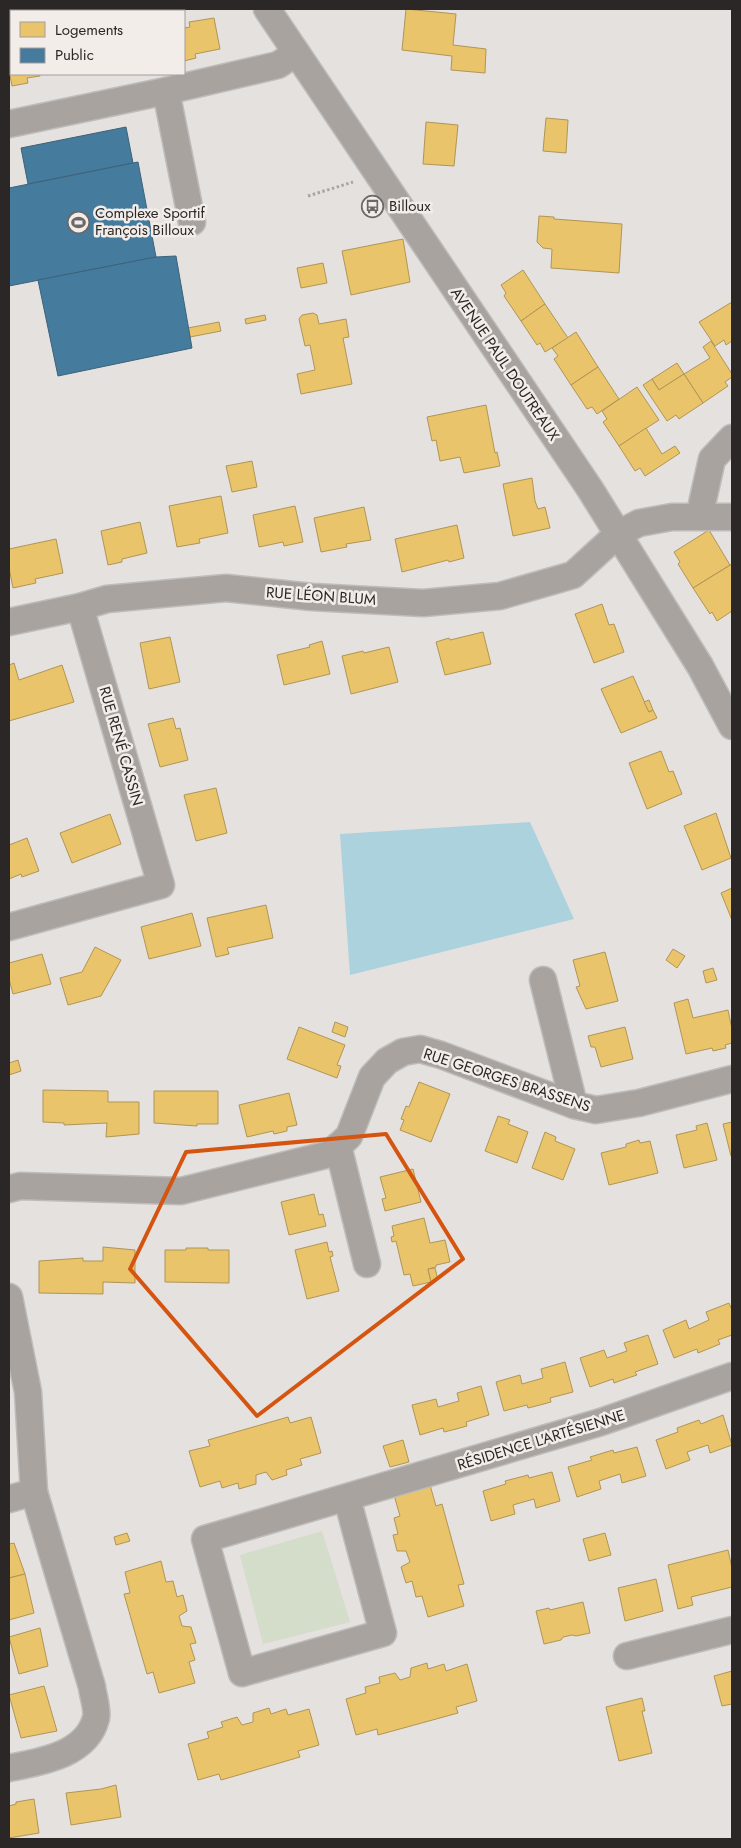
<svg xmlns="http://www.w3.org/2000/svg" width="741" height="1848" viewBox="0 0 741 1848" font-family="Jost,sans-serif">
  <rect width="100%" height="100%" fill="#e4e1df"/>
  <polygon fill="#d4dcca" points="322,1531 350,1622 263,1644 240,1555"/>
  <polygon fill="#abd2dd" points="530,822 574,919 350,975 340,834"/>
  <g fill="#e9c46a" stroke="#b09556">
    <polygon points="406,9 456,14 453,45 486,49 485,73 451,70 452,56 402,50"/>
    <polygon points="214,18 220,49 195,54 196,58 184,61 184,28 190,27 189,22"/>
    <polygon points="11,53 11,74 40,74 40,76 27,78 28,83 12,86 9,71 9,54"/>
    <polygon points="546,118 568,120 566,153 543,151"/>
    <polygon points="426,122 458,125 454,166 423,164"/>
    <polygon points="539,216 554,217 554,219 622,224 619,273 551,268 552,249 543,248 537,242"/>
    <polygon points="403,239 410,282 351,295 342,251"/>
    <polygon points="323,263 327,283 301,288 297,268"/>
    <polygon points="523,270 545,304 521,321 504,296 506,293 501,285"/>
    <polygon points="732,302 732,341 726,345 724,340 715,346 699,322"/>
    <polygon points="545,304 568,338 545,352 540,343 537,345 521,321"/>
    <polygon points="313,313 317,315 319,324 346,319 349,337 343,338 352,384 301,394 297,374 315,370 310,345 305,346 299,319 302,315"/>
    <polygon points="265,315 266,320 246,324 245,319"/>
    <polygon points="219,322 221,331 190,337 188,328"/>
    <polygon points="576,332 598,367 571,385 554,359 558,356 552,348"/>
    <polygon points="711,341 732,374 732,377 725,382 728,386 703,403 684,374 710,358 703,347"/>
    <polygon points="677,363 684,374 659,390 652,379"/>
    <polygon points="598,367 619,399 597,414 592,407 587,409 571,385"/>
    <polygon points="684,374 703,403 679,419 676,415 667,421 643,385 652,379 659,390"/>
    <polygon points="637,387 659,420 619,446 603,422 607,419 602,411"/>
    <polygon points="486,405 495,453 497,452 500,466 464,473 460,457 440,461 436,440 432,441 427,417"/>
    <polygon points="646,428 662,454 675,446 680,453 645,476 640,468 635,471 619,446"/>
    <polygon points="252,461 257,487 232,492 226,466"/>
    <polygon points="532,478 535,501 538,509 545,507 550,528 513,536 503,484"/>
    <polygon points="221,496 228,533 199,539 200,543 177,547 169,506"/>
    <polygon points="295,506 303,542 284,546 283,542 259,547 253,515"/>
    <polygon points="364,507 371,540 346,544 347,547 321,552 314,518"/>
    <polygon points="140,522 147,553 122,559 122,562 108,565 101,531"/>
    <polygon points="457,525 464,558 449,562 448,560 402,572 395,539"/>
    <polygon points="709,530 730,565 693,588 678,564 680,562 674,552"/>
    <polygon points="56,539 63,573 35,579 36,583 13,588 9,568 9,549"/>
    <polygon points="732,564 732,611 717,621 712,612 710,614 693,588"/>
    <polygon points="602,604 609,625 614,624 624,652 594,663 575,614"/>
    <polygon points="483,632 491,664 445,675 436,642 449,638 450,640"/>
    <polygon points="170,637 180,682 149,689 140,643"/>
    <polygon points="322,641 330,674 284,685 277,655 310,647 309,645"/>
    <polygon points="389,647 398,682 351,694 342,656 363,651 364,653"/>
    <polygon points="14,663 19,680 62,665 74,702 9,721 9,665"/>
    <polygon points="633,676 649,712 653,710 657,718 621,733 601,689"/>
    <polygon points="649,700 653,710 649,712 644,702"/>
    <polygon points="173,718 176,729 180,728 188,760 160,767 148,724"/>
    <polygon points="661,751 669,772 673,771 682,794 647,809 629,763"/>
    <polygon points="216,788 227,833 196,841 184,795"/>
    <polygon points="716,813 731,858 702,870 684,826"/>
    <polygon points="110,814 121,844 72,863 60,833"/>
    <polygon points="27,838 39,871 22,877 21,874 9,879 9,845"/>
    <polygon points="732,888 732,920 721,893"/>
    <polygon points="266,905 273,938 227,948 229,954 216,957 207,918"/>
    <polygon points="192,913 201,946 149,959 141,927"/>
    <polygon points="95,947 121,960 101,996 68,1005 60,978 82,972"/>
    <polygon points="673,949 685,956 677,968 666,960"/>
    <polygon points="605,952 618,1001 586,1009 576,987 580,986 573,960"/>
    <polygon points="42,954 51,984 13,994 9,979 9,963"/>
    <polygon points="713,968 717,980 706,983 703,971"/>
    <polygon points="688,999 693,1018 728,1010 732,1029 732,1043 725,1045 726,1048 713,1051 712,1048 686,1054 674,1003"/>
    <polygon points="335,1022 348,1027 345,1037 332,1032"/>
    <polygon points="299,1027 345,1045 337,1065 341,1066 337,1078 287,1059"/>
    <polygon points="625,1027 633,1059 601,1067 595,1047 591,1047 588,1036"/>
    <polygon points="18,1060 21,1071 9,1075 9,1063"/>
    <polygon points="419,1082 450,1094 431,1142 400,1130 404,1120 401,1119 406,1106 409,1107"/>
    <polygon points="43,1090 108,1091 108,1102 139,1102 139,1134 106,1137 107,1123 64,1125 64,1123 43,1122"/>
    <polygon points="154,1091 218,1091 218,1124 197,1124 197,1126 154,1123"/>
    <polygon points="289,1093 297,1125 287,1127 287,1131 274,1134 273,1131 247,1137 239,1105"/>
    <polygon points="498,1116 510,1120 508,1124 528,1132 517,1163 485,1151"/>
    <polygon points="732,1122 732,1156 731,1156 723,1124"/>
    <polygon points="707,1123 717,1160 684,1168 676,1135 697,1130 696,1126"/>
    <polygon points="545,1132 556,1137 555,1141 575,1149 563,1180 532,1168"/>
    <polygon points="639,1140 640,1143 650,1141 658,1173 609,1185 601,1153 626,1147 626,1144"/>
    <polygon points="413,1169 421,1202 385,1211 382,1199 386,1198 380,1177"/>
    <polygon points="314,1194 319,1215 323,1214 326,1226 289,1235 281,1202"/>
    <polygon points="424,1218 430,1243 445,1240 450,1262 436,1265 436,1267 428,1269 431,1282 413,1286 410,1274 404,1275 396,1241 392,1242 391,1237 394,1236 392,1226"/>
    <polygon points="327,1242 329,1252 332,1251 333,1256 330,1257 339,1291 307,1299 295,1250"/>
    <polygon points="103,1247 135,1250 135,1283 103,1282 103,1294 39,1293 39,1261 83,1258 83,1261 103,1261"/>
    <polygon points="186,1248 208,1248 208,1250 229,1250 229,1283 165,1282 165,1250 186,1250"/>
    <polygon points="435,1268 438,1280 431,1282 428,1269"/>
    <polygon points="729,1303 732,1310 732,1335 718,1340 720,1344 698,1353 697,1349 674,1358 663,1330 686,1320 689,1329 709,1320 706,1312"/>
    <polygon points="648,1335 658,1364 635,1372 637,1375 625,1379 614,1383 613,1379 590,1387 580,1358 604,1350 607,1358 627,1351 624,1343"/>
    <polygon points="565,1362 573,1392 550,1398 551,1402 540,1405 528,1408 527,1405 504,1411 496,1382 520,1375 522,1384 543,1378 541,1369"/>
    <polygon points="481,1386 489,1415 466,1422 467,1426 456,1429 444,1432 443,1428 420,1435 412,1405 436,1399 438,1407 459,1401 457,1393"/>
    <polygon points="723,1415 732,1445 710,1453 708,1445 687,1452 690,1460 666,1469 656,1440 678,1432 677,1428 699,1420 701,1424"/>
    <polygon points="288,1417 290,1423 311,1417 321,1453 300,1459 302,1465 286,1470 287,1475 272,1480 266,1472 256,1475 256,1484 239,1489 238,1483 222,1488 220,1481 200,1487 189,1451 210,1446 208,1440"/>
    <polygon points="403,1440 409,1462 390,1467 383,1446"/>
    <polygon points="637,1447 646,1476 622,1483 620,1474 599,1481 601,1489 577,1497 568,1467 592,1460 590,1457 613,1450 614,1453"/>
    <polygon points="552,1472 560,1501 536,1508 534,1499 513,1505 515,1514 491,1521 483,1491 506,1484 505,1481 528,1475 529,1478"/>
    <polygon points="430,1485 436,1506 442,1504 464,1584 458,1585 464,1606 428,1617 422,1596 416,1597 412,1581 406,1583 401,1567 410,1562 406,1551 397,1551 393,1535 398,1534 394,1518 400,1516 394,1495"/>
    <polygon points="127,1533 130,1541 116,1545 114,1537"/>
    <polygon points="605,1533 611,1555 589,1561 583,1539"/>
    <polygon points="14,1543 25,1574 9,1578 9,1544"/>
    <polygon points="728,1550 732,1568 732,1587 691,1597 693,1605 678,1609 668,1565"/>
    <polygon points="161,1561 166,1582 173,1581 177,1597 183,1595 187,1611 179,1616 182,1626 191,1627 196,1643 190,1644 195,1660 189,1662 195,1683 159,1693 153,1672 147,1674 138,1643 124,1594 130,1593 125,1572"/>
    <polygon points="25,1574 34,1613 9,1620 9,1578"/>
    <polygon points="656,1579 663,1611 625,1621 618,1588"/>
    <polygon points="583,1602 590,1633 576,1636 572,1635 563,1637 561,1640 544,1644 536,1611 549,1608 550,1610"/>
    <polygon points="40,1628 48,1666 19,1674 9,1637"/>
    <polygon points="427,1663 428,1669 444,1664 446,1671 467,1664 477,1701 456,1707 458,1713 378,1735 377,1729 356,1735 346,1699 366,1693 365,1687 380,1683 379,1677 395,1673 400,1680 410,1677 411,1668"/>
    <polygon points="732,1671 732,1704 722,1706 714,1676"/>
    <polygon points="44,1686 57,1731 21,1738 9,1695"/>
    <polygon points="642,1698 645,1711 642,1711 652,1753 619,1761 606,1707"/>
    <polygon points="269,1708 271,1714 286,1709 288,1715 309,1709 319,1745 298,1751 300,1757 235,1776 221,1780 219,1774 198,1780 188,1744 209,1738 207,1732 223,1727 221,1722 237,1717 242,1725 253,1722 253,1713"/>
    <polygon points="116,1785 121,1817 71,1825 66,1793 101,1789"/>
    <polygon points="34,1799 39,1833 9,1838 9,1806 16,1804 16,1802"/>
  </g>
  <g fill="#457b9d" stroke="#3d6279">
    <polygon points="126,127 133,163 28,184 21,148"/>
    <polygon points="138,162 156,257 9,286 9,188"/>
    <polygon points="176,256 192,348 58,376 38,280 156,257"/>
  </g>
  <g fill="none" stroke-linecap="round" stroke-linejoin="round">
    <defs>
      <g id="minor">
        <polyline points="267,9 590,489 700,666 732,726"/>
        <polyline points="166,91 192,222"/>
        <polyline points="9,124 166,91 278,65 296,53"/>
        <polyline points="705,517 702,504 712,459 732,438"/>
        <polyline points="9,622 80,607 107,599 226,588 312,597 423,603 500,596 573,575 618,534 639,523 672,517 732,517"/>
        <polyline points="9,927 161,885 80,607"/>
        <polyline points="543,980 574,1105"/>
        <polyline points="338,1146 367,1264"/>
        <polyline points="9,1189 20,1186 181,1191 330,1154 349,1136 372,1077 387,1061 403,1052 420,1049 441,1055 574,1105 596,1110 639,1103 732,1079"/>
        <path d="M9 1297 28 1392 34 1492 92 1687C93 1696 98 1710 96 1718 87 1755 40 1762 9 1768"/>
        <polyline points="347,1498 383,1633 242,1673 205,1539 601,1422 732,1376"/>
        <polyline points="9,1499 34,1492"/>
        <polyline points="627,1656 732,1630"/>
      </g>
    </defs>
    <use href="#minor" stroke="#bebcbb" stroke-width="29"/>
    <polyline stroke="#a8a5a3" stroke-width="3" stroke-dasharray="2.5 2.5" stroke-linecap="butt" points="308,196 353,182"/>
    <use href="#minor" stroke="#a8a39e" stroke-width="26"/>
  </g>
  <path fill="none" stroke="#d5540f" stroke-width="4" stroke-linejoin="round" d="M386 1134 463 1259 257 1416 130 1269 186 1152Z"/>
  <defs>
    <symbol id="bus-ring" viewBox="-11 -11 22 22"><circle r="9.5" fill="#f3edea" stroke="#6b6867" stroke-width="1.5"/><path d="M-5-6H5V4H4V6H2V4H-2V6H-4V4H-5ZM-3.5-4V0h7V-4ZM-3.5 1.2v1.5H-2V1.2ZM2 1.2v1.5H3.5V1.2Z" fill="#6b6867"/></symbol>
    <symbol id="stadium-ring" viewBox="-11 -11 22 22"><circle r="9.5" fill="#f3edea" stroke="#6b6867" stroke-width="1.5"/><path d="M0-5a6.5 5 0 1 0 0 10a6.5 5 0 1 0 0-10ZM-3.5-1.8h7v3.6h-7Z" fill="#6b6867"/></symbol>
  </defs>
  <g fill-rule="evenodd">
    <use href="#bus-ring" x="360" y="194" width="25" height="25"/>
    <use href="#stadium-ring" x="66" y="210" width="25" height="25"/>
  </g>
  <g text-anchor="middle" stroke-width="5" stroke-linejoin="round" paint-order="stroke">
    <g font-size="15" fill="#2a2726" stroke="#f3edea" text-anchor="start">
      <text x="389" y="211">Billoux</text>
      <text x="95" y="218">Complexe Sportif<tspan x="95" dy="17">François Billoux</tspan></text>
    </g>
    <g font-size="15" fill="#2a2726" stroke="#f3edea">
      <text transform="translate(505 364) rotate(56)" y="5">AVENUE PAUL DOUTREAUX</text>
      <text transform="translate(321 596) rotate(4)" y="5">RUE LÉON BLUM</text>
      <text transform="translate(121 746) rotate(74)" y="5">RUE RENÉ CASSIN</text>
      <text transform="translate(507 1080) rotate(18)" y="5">RUE GEORGES BRASSENS</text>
      <text transform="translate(541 1440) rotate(-17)" y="5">RÉSIDENCE L'ARTÉSIENNE</text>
    </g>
  </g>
  <rect width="741" height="1848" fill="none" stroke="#2a2726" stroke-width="20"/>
  <rect x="10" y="10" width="175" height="65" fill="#f3edea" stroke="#a39e9c"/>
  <rect x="20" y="22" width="25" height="15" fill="#e9c46a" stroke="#a39e9c"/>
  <text x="55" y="35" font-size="15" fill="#2a2726">Logements</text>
  <rect x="20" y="48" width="25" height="15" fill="#457b9d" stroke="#a39e9c"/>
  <text x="55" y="60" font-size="15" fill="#2a2726">Public</text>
</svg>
